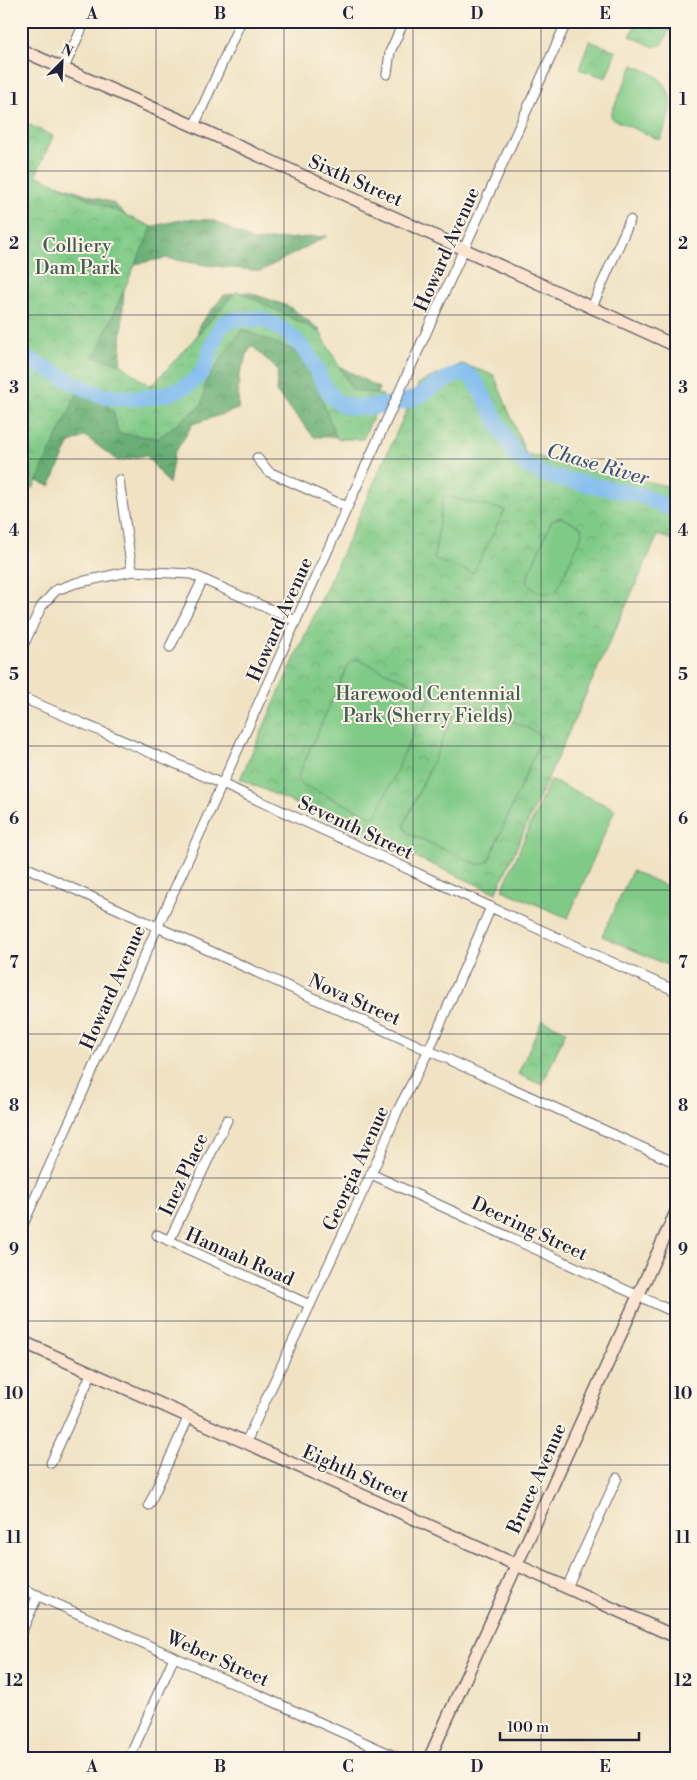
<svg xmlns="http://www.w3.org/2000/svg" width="697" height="1780" viewBox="0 0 697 1780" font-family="'Libre Bodoni',serif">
  <defs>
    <pattern id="forest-crowns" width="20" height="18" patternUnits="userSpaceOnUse" patternTransform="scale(1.25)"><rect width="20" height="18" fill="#68ae74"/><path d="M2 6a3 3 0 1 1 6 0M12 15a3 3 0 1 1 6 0" fill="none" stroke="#558d60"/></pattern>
    <pattern id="park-crowns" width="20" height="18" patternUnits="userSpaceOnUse" patternTransform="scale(1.25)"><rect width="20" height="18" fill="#80ca87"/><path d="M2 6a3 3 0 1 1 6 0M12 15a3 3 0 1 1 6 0" fill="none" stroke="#6ead75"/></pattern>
  </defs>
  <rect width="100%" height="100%" fill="#fcf5e5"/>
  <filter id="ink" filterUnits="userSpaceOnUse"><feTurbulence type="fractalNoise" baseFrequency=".02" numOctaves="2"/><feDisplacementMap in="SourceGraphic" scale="10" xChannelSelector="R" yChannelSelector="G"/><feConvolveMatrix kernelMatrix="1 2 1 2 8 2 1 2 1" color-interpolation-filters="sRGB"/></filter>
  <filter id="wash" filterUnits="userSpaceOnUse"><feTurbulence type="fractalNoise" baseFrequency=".0096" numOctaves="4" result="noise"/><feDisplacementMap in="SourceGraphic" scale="20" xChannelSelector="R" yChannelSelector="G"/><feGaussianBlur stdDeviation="1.12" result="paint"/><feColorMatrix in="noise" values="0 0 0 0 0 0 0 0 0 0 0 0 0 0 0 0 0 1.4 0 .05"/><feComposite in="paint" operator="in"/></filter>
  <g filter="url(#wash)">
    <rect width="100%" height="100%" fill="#f0e2c3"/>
    <polygon fill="url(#forest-crowns)" stroke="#456858" points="21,126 32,176 113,203 141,229 185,219 213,220 253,241 327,236 261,271 205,265 166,258 125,266 120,369 144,387 164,380 196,344 199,325 224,295 248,292 290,307 319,329 332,362 379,388 360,436 314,437 276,392 278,370 251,345 239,375 238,409 193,424 174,454 169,484 146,455 118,461 85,436 69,444 50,486 21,475"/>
    <g fill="url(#park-crowns)" stroke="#517661">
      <polygon points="639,21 673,21 663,44 654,47 630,36 635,25"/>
      <polygon points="589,41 616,51 606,78 579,69"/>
      <polygon points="21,121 53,136 36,175 152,227 94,357 119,363 151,387 237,291 320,332 352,390 383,395 363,439 337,439 305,355 242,329 206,381 202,405 158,438 118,433 114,412 82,383 33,489 21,479"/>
      <polygon points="462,364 494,375 526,454 676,488 676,541 658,535 496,893 240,779 419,383"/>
      <polygon points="542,1020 566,1031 542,1085 518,1074"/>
    </g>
    <g fill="#80ca87" stroke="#517661">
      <path d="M633 65C640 68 649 71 655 75 679 92 670 118 660 140L612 119 611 115 612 111Z"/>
      <polygon points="443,496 505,510 473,573 434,559"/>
      <path d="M560 517 581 527 582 534 556 592C550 596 531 591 528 583 527 581 528 577 528 575L551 522Z"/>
      <polygon points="357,659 428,691 429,698 377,814 371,816 301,784 298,776 349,663"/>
      <polygon points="467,701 538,733 540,741 488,862 479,865 408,833 404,825 459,704"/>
      <polygon points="550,780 615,809 568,918 502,890"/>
      <polygon points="632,871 676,890 676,969 602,936"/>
    </g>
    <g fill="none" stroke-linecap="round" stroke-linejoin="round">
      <path stroke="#7bbaef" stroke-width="16" d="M21 356C45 366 66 380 89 390 96 393 103 397 111 397 138 400 176 398 197 378 214 362 209 320 237 319 244 319 253 318 260 319 278 323 298 340 308 355 321 373 326 405 353 407 371 408 401 404 417 397 428 391 452 372 464 374 471 374 474 381 478 386L515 455 523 463 544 475 635 494 645 497 676 511"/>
    </g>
  </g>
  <g filter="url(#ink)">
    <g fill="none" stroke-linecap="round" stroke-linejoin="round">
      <defs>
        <g id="street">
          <polyline points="64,68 85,21"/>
          <polyline points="387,74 390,52 404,21"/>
          <polyline points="194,126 241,21"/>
          <polyline points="592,307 630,220"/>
          <polyline points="257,458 269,472 347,507"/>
          <polyline points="119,480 132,571"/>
          <polyline points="170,647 203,579"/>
          <polyline points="21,650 41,607 56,590 76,583 132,571 191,574 296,621"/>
          <path d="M21 697C88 726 155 754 222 784 374 852 524 924 676 991"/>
          <polyline points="21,865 676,1163"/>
          <polyline points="371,1174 676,1313"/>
          <polyline points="21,1229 567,21"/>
          <polyline points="157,1235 310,1305"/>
          <polyline points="169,1241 227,1120"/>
          <polyline points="246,1442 378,1159 397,1112 429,1050 491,907"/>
          <polyline points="51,1463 92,1372"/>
          <polyline points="149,1505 189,1416"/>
          <polyline points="567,1587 617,1478"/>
          <polyline points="21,1588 401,1759"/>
          <polyline points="21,1633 38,1595"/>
          <polyline points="129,1759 174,1657"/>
        </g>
        <g id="secondary">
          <polyline points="21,50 194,126 676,346"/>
          <polyline points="21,1341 676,1637"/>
          <polyline points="429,1759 676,1212"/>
        </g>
      </defs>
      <use href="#street" stroke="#6a656b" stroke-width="11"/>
      <use href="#secondary" stroke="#6a656b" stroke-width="14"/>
      <use href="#street" stroke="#fff" stroke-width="9"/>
      <use href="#secondary" stroke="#fce5d0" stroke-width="11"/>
    </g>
  </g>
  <path fill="none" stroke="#22223b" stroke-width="1" stroke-opacity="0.55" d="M156 21V1759M284 21V1759M413 21V1759M541 21V1759M21 171H676M21 315H676M21 459H676M21 602H676M21 746H676M21 890H676M21 1034H676M21 1178H676M21 1321H676M21 1465H676M21 1609H676"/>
  <g text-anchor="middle" stroke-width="4" stroke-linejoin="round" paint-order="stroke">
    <g font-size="19" fill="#22223b" stroke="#fcf5e5">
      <text transform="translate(356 180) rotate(24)" y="7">Sixth Street</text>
      <text transform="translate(446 249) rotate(-66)" y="7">Howard Avenue</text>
      <text transform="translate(279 619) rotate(-66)" y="7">Howard Avenue</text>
      <text transform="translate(356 827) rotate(25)" y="7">Seventh Street</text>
      <text transform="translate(112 987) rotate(-66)" y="7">Howard Avenue</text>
      <text transform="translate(355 999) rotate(24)" y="7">Nova Street</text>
      <text transform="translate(355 1168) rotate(-66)" y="7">Georgia Avenue</text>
      <text transform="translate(183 1174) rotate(-65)" y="7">Inez Place</text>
      <text transform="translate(530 1228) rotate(25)" y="7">Deering Street</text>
      <text transform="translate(240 1256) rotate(24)" y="7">Hannah Road</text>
      <text transform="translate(356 1473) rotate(24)" y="7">Eighth Street</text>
      <text transform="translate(536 1478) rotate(-66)" y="7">Bruce Avenue</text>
      <text transform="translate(218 1658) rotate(24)" y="7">Weber Street</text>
    </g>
    <g font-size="19" fill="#435d56" stroke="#fcf5e5">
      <text x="77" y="252">Colliery<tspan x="77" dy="22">Dam Park</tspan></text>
      <text x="428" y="700">Harewood Centennial<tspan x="428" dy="22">Park (Sherry Fields)</tspan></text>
    </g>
    <g font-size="20" font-style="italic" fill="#41577a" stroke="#fcf5e5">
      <text transform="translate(598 464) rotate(16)" y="7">Chase River</text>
    </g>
  </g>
  <rect width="697" height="1780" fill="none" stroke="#fcf5e5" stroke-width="55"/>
  <g transform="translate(62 62) rotate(24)" stroke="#fcf5e5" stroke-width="4" paint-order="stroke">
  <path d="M0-4L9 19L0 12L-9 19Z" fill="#22223b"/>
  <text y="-8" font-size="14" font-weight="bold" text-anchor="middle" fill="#22223b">N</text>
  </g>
  <path d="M500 1732v8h139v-8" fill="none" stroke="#22223b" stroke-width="2.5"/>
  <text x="507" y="1732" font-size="15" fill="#22223b" stroke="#fcf5e5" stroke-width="4" paint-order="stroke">100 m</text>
  <rect x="28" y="28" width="642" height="1724" fill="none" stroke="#22223b" stroke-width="2"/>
  <g font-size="16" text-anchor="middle" font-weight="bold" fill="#22223b">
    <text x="92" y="19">A</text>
    <text x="220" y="19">B</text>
    <text x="348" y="19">C</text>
    <text x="477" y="19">D</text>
    <text x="605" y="19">E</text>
    <text x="14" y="105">1</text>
    <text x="683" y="105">1</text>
    <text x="14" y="249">2</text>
    <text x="683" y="249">2</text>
    <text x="14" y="393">3</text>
    <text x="683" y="393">3</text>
    <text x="14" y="536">4</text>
    <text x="683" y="536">4</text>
    <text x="14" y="680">5</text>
    <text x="683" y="680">5</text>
    <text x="14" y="824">6</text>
    <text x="683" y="824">6</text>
    <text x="14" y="968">7</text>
    <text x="683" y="968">7</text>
    <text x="14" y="1111">8</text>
    <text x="683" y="1111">8</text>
    <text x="14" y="1255">9</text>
    <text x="683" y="1255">9</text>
    <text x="14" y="1399">10</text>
    <text x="683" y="1399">10</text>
    <text x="14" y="1543">11</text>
    <text x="683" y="1543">11</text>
    <text x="14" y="1686">12</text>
    <text x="683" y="1686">12</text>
    <text x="92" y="1772">A</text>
    <text x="220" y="1772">B</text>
    <text x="348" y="1772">C</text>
    <text x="477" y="1772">D</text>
    <text x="605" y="1772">E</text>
  </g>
</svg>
